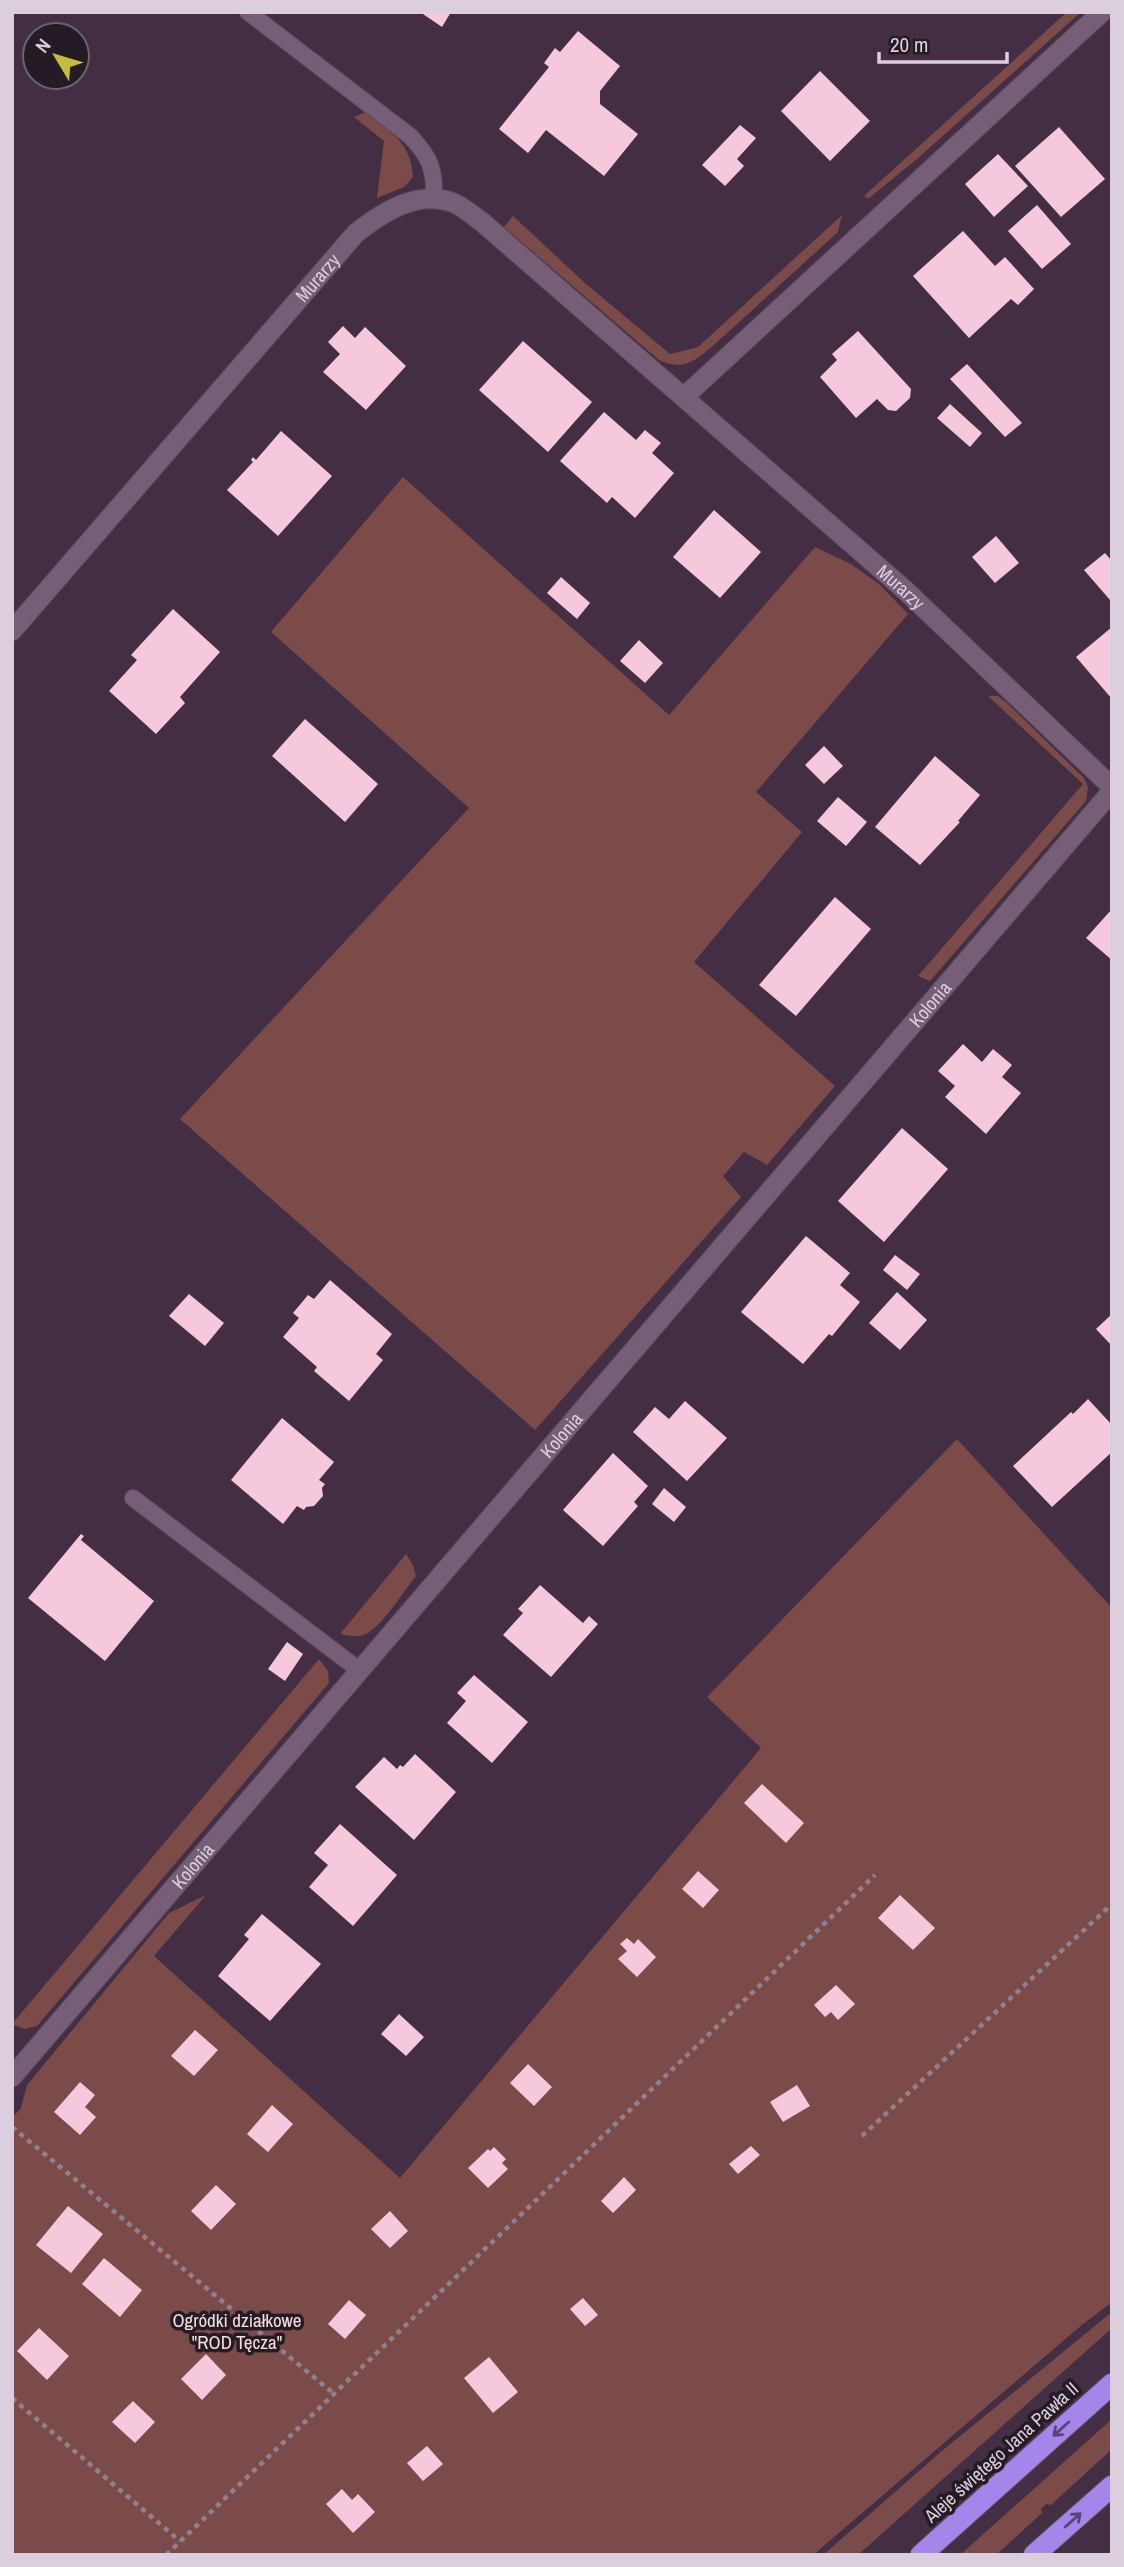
<svg xmlns="http://www.w3.org/2000/svg" width="1124" height="2567" viewBox="0 0 1124 2567" font-family="'Archivo Narrow',sans-serif">
  <rect width="100%" height="100%" fill="#432e44"/>
  <g fill="#7b4b4a">
    <polygon points="1067,12 1081,12 917,159 868,199 864,196"/>
    <path d="M366 112C391 133 411 142 413 177L404 187 377 198 384 141 354 117Z"/>
    <path d="M842 215 838 232 715 344C696 360 684 372 659 360L504 227 513 216 586 284 670 354 698 347Z"/>
    <polygon points="403,477 669,715 815,547 851,564 880,585 908,614 756,792 802,832 694,962 835,1086 767,1165 744,1152 723,1176 741,1197 535,1430 180,1119 469,808 271,632"/>
    <polygon points="988,696 998,696 1007,703 1084,778 1088,787 1086,801 930,981 918,976 1083,784"/>
    <polygon points="957,1439 1112,1608 1112,2302 1083,2324 813,2555 12,2555 12,2118 21,2108 27,2085 169,1913 206,1895 154,1956 400,2178 761,1748 707,1697"/>
    <path d="M406 1554 413 1565 416 1576C403 1592 385 1622 368 1633 360 1638 349 1636 340 1634Z"/>
    <polygon points="319,1659 328,1671 329,1683 37,2026 24,2029 12,2024"/>
    <polygon points="1112,2312 1112,2328 858,2555 823,2555 943,2450"/>
    <polygon points="1112,2419 1112,2449 1051,2505 1046,2504 1041,2509 1042,2513 996,2555 960,2555"/>
  </g>
  <g fill="#f6c8db">
    <polygon points="420,12 451,12 442,27"/>
    <polygon points="578,31 620,66 600,91 600,104 638,134 604,176 546,130 528,153 499,129 549,67 544,63 555,48 560,52"/>
    <polygon points="820,71 870,121 830,161 781,111"/>
    <polygon points="740,125 756,138 737,159 744,166 725,186 702,165"/>
    <polygon points="1059,127 1105,179 1061,217 1015,166"/>
    <polygon points="998,154 1028,186 994,217 965,184"/>
    <polygon points="1037,205 1071,244 1042,269 1008,231"/>
    <polygon points="963,231 995,266 1005,257 1034,289 1018,305 1011,299 969,338 913,276"/>
    <polygon points="343,326 355,338 365,327 406,366 366,410 323,372 340,354 328,342"/>
    <polygon points="858,331 911,389 910,398 896,411 888,410 877,399 856,418 820,377 837,360 832,354"/>
    <polygon points="523,341 592,402 548,452 479,390"/>
    <polygon points="967,364 1022,423 1005,437 950,379"/>
    <polygon points="950,404 982,433 970,447 937,418"/>
    <polygon points="604,412 636,440 645,430 661,443 652,453 674,473 635,518 612,497 607,503 560,461"/>
    <polygon points="281,431 332,476 278,536 227,490 253,462 251,460 253,457 256,460"/>
    <polygon points="714,510 761,552 720,598 673,557"/>
    <polygon points="996,536 1019,563 995,583 972,557"/>
    <polygon points="1105,553 1112,561 1110,600 1084,570"/>
    <polygon points="561,577 590,603 577,619 547,593"/>
    <polygon points="173,609 220,652 180,697 185,703 156,734 109,691 137,660 131,655"/>
    <polygon points="1112,627 1112,699 1076,657"/>
    <polygon points="639,640 663,663 645,683 620,661"/>
    <polygon points="305,719 378,784 345,822 272,756"/>
    <polygon points="824,746 843,766 824,784 805,765"/>
    <polygon points="935,756 980,795 958,821 960,822 920,865 875,827"/>
    <polygon points="838,797 867,822 846,846 817,821"/>
    <polygon points="835,897 871,929 796,1016 759,985"/>
    <polygon points="1112,909 1112,960 1086,938"/>
    <polygon points="963,1044 982,1062 993,1049 1012,1065 1002,1077 1021,1093 986,1134 945,1097 955,1086 938,1071"/>
    <polygon points="902,1128 948,1169 884,1242 838,1201"/>
    <polygon points="806,1236 850,1273 840,1285 860,1302 832,1336 829,1334 803,1364 741,1312"/>
    <polygon points="895,1255 920,1274 907,1290 883,1270"/>
    <polygon points="330,1280 392,1334 376,1354 383,1360 349,1401 314,1371 317,1367 283,1337 299,1318 293,1313 308,1295 314,1299"/>
    <polygon points="897,1292 927,1320 900,1350 869,1323"/>
    <polygon points="189,1294 224,1323 205,1346 169,1316"/>
    <polygon points="1112,1314 1112,1346 1096,1329"/>
    <polygon points="1088,1399 1112,1425 1112,1452 1052,1507 1013,1466 1071,1412 1073,1414"/>
    <polygon points="685,1401 727,1438 687,1481 633,1432 655,1407 669,1419"/>
    <polygon points="282,1418 334,1462 319,1480 325,1484 322,1488 323,1496 314,1506 306,1507 304,1510 297,1506 283,1524 231,1480"/>
    <polygon points="613,1453 648,1486 634,1502 638,1506 603,1546 563,1510"/>
    <polygon points="664,1488 686,1507 674,1522 652,1504"/>
    <polygon points="81,1534 84,1536 81,1540 154,1601 105,1661 28,1598"/>
    <polygon points="540,1585 583,1623 589,1616 598,1624 551,1677 503,1635 523,1613 518,1609"/>
    <polygon points="287,1642 303,1654 285,1681 268,1669"/>
    <polygon points="474,1675 528,1722 492,1763 447,1723 466,1701 457,1693"/>
    <polygon points="415,1754 456,1792 414,1840 355,1787 384,1757 397,1769 400,1765 403,1767"/>
    <polygon points="762,1784 804,1823 786,1843 744,1803"/>
    <polygon points="340,1824 397,1875 353,1926 309,1887 328,1865 314,1853"/>
    <polygon points="698,1871 719,1890 703,1908 682,1889"/>
    <polygon points="900,1895 935,1928 913,1950 878,1918"/>
    <polygon points="262,1914 321,1964 270,2021 218,1976 249,1939 244,1935"/>
    <polygon points="627,1938 634,1944 638,1939 656,1957 637,1977 618,1959 627,1951 620,1944"/>
    <polygon points="836,1985 855,2004 838,2020 831,2012 825,2017 814,2005"/>
    <polygon points="399,2014 424,2037 406,2056 381,2034"/>
    <polygon points="195,2030 218,2050 194,2076 171,2056"/>
    <polygon points="528,2064 552,2087 534,2106 510,2083"/>
    <polygon points="80,2082 95,2095 85,2107 96,2117 80,2135 54,2112"/>
    <polygon points="797,2085 810,2106 783,2122 770,2102"/>
    <polygon points="272,2105 293,2124 268,2152 247,2134"/>
    <polygon points="751,2146 760,2155 738,2174 729,2164"/>
    <polygon points="494,2147 506,2159 502,2163 508,2169 488,2188 468,2168 488,2149 490,2151"/>
    <polygon points="624,2177 636,2190 613,2213 601,2201"/>
    <polygon points="216,2185 236,2204 211,2230 191,2211"/>
    <polygon points="68,2206 103,2234 71,2273 36,2245"/>
    <polygon points="390,2211 408,2231 390,2248 371,2229"/>
    <polygon points="104,2258 142,2290 120,2317 82,2284"/>
    <polygon points="583,2298 598,2315 585,2326 570,2309"/>
    <polygon points="349,2300 366,2315 345,2339 328,2324"/>
    <polygon points="39,2328 69,2356 47,2380 17,2351"/>
    <polygon points="206,2354 226,2375 202,2400 181,2379"/>
    <polygon points="489,2357 518,2392 493,2413 464,2378"/>
    <polygon points="133,2401 155,2422 135,2443 112,2422"/>
    <polygon points="427,2446 443,2464 423,2481 407,2463"/>
    <polygon points="342,2489 352,2500 358,2494 375,2512 353,2533 326,2504"/>
  </g>
  <g fill="none" stroke-linecap="round" stroke-linejoin="round">
    <defs>
      <g id="service">
        <path d="M248 12 410 136C430 157 435 169 434 198"/>
        <polyline points="133,1498 359,1670"/>
      </g>
      <g id="minor">
        <polyline points="685,396 1102,12"/>
        <path id="s1" d="M12 631 356 233C383 212 418 189 454 203 464 207 473 216 482 222L905 590 1112 787"/>
        <path id="s2" d="M12 2077 1112 791"/>
      </g>
      <g id="motorway">
        <polyline points="921,2555 1112,2384"/>
        <polyline points="1034,2555 1112,2486"/>
      </g>
    </defs>
    <use href="#service" stroke="#5b4a5c" stroke-width="18"/>
    <use href="#minor" stroke="#5b4a5c" stroke-width="21"/>
    <use href="#motorway" stroke="#5b4a5c" stroke-width="23"/>
    <g stroke="#918092" stroke-width="4.5" stroke-dasharray="5 5" stroke-linecap="butt">
      <polyline points="12,2127 333,2393"/>
      <polyline points="862,2136 1112,1904"/>
      <polyline points="12,2398 180,2541"/>
      <polyline points="166,2555 875,1875"/>
    </g>
    <use href="#service" stroke="#755e76" stroke-width="16"/>
    <use href="#minor" stroke="#755e76" stroke-width="19"/>
    <use href="#motorway" stroke="#a485ea" stroke-width="21"/>
  </g>
  <defs><path id="oneway-shaft" d="M-6 0H5M1.5-3L5.5 0L1.5 3" fill="none" stroke-width="1.6" stroke-linecap="round" stroke-linejoin="round" transform="scale(1.75)"/></defs>
  <g stroke="#574573">
    <use href="#oneway-shaft" transform="translate(1061 2429) rotate(138)"/>
    <use href="#oneway-shaft" transform="translate(1073 2520) rotate(-42)"/>
  </g>
  <g text-anchor="middle" stroke-width="7" stroke-linejoin="round" paint-order="stroke">
    <g font-size="19" fill="#dccfdd" stroke="#241b24">
      <text dy="7" stroke="none"><textPath href="#s1" startOffset="467">Murarzy</textPath></text>
      <text dy="7" stroke="none"><textPath href="#s1" startOffset="1223">Murarzy</textPath></text>
      <text dy="7" stroke="none"><textPath href="#s2" startOffset="1412">Kolonia</textPath></text>
      <text dy="7" stroke="none"><textPath href="#s2" startOffset="845">Kolonia</textPath></text>
      <text dy="7" stroke="none"><textPath href="#s2" startOffset="278">Kolonia</textPath></text>
      <text transform="translate(1001 2452) rotate(-42)" y="7">Aleje świętego Jana Pawła II</text>
    </g>
    <g font-size="19" fill="#f5dedd" stroke="#241b24">
      <text x="237" y="2327">Ogródki działkowe<tspan x="237" dy="22">"ROD Tęcza"</tspan></text>
    </g>
  </g>
  <rect width="1124" height="2567" fill="none" stroke="#dccfdd" stroke-width="28"/>
  <g transform="translate(56 56) rotate(308)"><circle r="33" fill="#241b24" stroke="#6e636e" stroke-width="2"/>
  <path d="M0-5L12 26L0 18L-12 26Z" fill="#c5bc3d"/>
  <text y="-10" font-size="19" font-weight="bold" text-anchor="middle" fill="#dccfdd">N</text>
  </g>
  <path d="M879 52v10h128v-10" fill="none" stroke="#dccfdd" stroke-width="3.5"/>
  <text x="890" y="52" font-size="21" fill="#dccfdd" stroke="#241b24" stroke-width="5" paint-order="stroke">20 m</text>
</svg>
